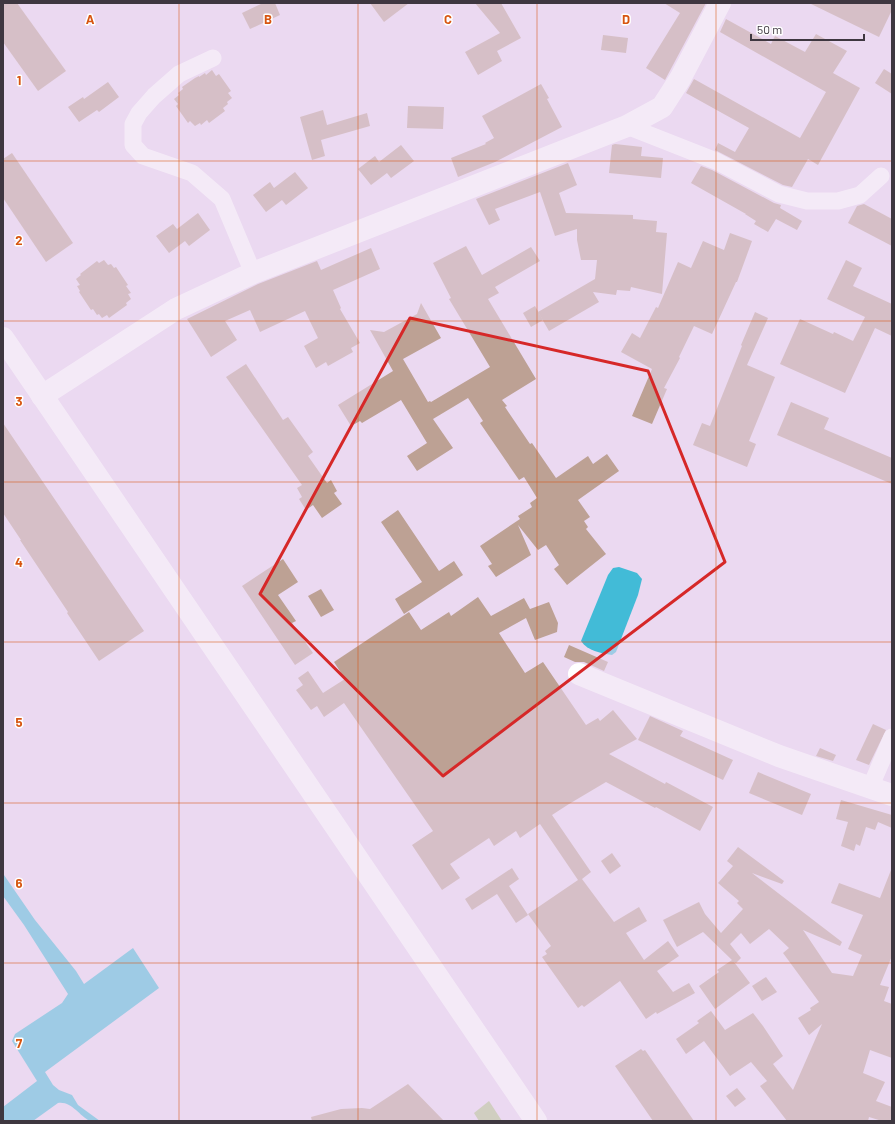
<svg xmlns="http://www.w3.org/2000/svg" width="895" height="1124" viewBox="0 0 895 1124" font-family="Barlow,sans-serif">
  <rect width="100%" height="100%" fill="#ebd9f1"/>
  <polygon fill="#afc086" points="489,1101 502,1121 479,1121 474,1113"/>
  <g fill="#42bbd7">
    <path d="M619 567 637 573 642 579 638 595 616 652 612 655C600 653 588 651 581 641L608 575 613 568Z"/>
    <path d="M3 871 4 875 35 920 76 971 84 984 133 948 159 988 45 1072 53 1085 59 1090 72 1095 78 1105 100 1121C97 1121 93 1122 90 1121 79 1116 72 1101 58 1103L33 1121H3V1107L37 1081 12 1041 15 1034 62 1003 68 994 24 925 3 896Z"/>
  </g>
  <g fill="#bda194">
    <polygon points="3,3 17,3 66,71 38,91 3,42"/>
    <polygon points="263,3 275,3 280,15 250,29 242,13"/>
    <polygon points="370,3 409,3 384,22"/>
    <polygon points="475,3 501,3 521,38 497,51 502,61 478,75 465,52 500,33"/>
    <polygon points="664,3 706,3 665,80 646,68 680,13"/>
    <polygon points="809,3 892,3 892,10 879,37"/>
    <polygon points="726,19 771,44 775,36 805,52 816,34 847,51 833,73 860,88 818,165 808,159 792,187 783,185 715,150 718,143 735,152 749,128 686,93 694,79 800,138 826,92 720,32"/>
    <polygon points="603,35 628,38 626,53 601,50"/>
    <polygon points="884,69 892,74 892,94 875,83"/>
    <polygon points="212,70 216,76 219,74 231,91 228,93 232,98 227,102 228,104 223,108 225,111 209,123 207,120 201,125 200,123 195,126 190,121 188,123 176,106 178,104 174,99 179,95 178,93 183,89 182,87 195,78 199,76 199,77 205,73 206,75"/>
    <polygon points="108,82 119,97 99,112 97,110 79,122 68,107 83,97 84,99"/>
    <polygon points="541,84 549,98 547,99 562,127 495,162 458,177 451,158 486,144 485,143 494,138 482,116"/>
    <polygon points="408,106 444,107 443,129 407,128"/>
    <polygon points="323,110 327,125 367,113 370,126 321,140 325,156 312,160 300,117"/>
    <polygon points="615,144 642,147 641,156 663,158 661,178 609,173 612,145"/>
    <polygon points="401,145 414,161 391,178 387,173 371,185 358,169 375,156 379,162"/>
    <polygon points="12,153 73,243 46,262 3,198 3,159"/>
    <polygon points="568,163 577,185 559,193 566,213 633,215 633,219 657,221 656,232 667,233 662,294 631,287 630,291 617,290 616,295 593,292 599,302 549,331 538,312 595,279 597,260 581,260 577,240 577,229 555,236 540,192 495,209 500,220 489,225 476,199"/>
    <polygon points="701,166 712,170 774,203 781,205 780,208 802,221 797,230 776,219 768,232 754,224 756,221 745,214 746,214 691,183"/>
    <polygon points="295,172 308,188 286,205 282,200 266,212 253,195 270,182 274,188"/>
    <polygon points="864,204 892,219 892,246 848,223 857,206"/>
    <polygon points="198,213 210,230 189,246 185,241 169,253 156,236 173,224 177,229"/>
    <polygon points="730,233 752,241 737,282 736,282 712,334 694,326 679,357 680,358 664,388 667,389 652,424 632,416 652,369 621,352 632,333 640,338 656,307 658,308 678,262 691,268 703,241 724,250"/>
    <polygon points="466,246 482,275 531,247 540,261 495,287 499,293 488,299 536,379 502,400 507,406 505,407 530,444 532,443 556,478 588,456 593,464 607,454 619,471 578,500 590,517 584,521 588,527 586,529 606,554 567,585 554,569 559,565 546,545 538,550 518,525 531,555 496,577 488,566 492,564 480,546 520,519 518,516 532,507 530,503 537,498 524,477 519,480 480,423 483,421 468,398 433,419 453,448 417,471 407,456 427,443 401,400 362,423 360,421 351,426 338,405 393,371 370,330 384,332 417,314 421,303 441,338 403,359 428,402 430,401 431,402 490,367 449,299 451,298 433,263"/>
    <polygon points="371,248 380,269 333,290 341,308 340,309 360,343 351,348 353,352 328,366 326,362 316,368 304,346 318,338 305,311 260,332 250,310 225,321 237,340 211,357 187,319 258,284 317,261 321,270"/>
    <polygon points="104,260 108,265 111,264 114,268 116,267 128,285 126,286 131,293 128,294 131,299 126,303 127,305 109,318 107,315 102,318 99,314 97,315 93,309 91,310 79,292 80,291 77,286 80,285 76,279 81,275 80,274 97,261 99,263"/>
    <polygon points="846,260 862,268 853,286 892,304 892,336 875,328 845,393 780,364 800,319 833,334 834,332 853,341 865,317 827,299"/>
    <polygon points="535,306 543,320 531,327 523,313"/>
    <polygon points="755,312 768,318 747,365 775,377 749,441 756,444 747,467 693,445 702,423 710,426 742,346 741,345"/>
    <polygon points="246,364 283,420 288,417 313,452 308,456 327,483 331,480 337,491 334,493 342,504 322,518 313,505 306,510 299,499 302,497 297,488 302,485 226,377"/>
    <polygon points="791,402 829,418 824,429 892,458 892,484 777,435"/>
    <polygon points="3,423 144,631 99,661 67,613 68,612 20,540 21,540 3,513"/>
    <polygon points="398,510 439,571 454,561 463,575 404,614 395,599 422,582 381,522"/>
    <polygon points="283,559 298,582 278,595 296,621 292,623 313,653 295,665 242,586"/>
    <polygon points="321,589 334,610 321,617 308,596"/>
    <polygon points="478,597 491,616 524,598 530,609 549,602 558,623 557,632 535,640 526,618 499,633 525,673 543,662 586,725 598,718 600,721 613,710 637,739 609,754 665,784 666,782 713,807 700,831 656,807 655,808 606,782 569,804 552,815 591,872 582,879 614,922 639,907 647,921 626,933 644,960 668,941 679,956 657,971 673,992 689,983 695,993 657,1014 656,1012 646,1019 620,981 584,1007 582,1005 578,1008 542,957 547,954 545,951 551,946 528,914 578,880 540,824 520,838 516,831 494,846 489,838 450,864 460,878 442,890 412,845 433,831 344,703 324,717 317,706 311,710 296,690 303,685 298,678 308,671 323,693 345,679 334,662 409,612 421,630 449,612 451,616"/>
    <polygon points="569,645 608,662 604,671 584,662 575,662 564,657"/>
    <polygon points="650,716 683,731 680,736 733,760 723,780 638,740"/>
    <polygon points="873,724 886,730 869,765 856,760"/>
    <polygon points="820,748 836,755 833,761 816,756"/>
    <polygon points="758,772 811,794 802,815 749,793"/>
    <polygon points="841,800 892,815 892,828 878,822 875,830 866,827 860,846 856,844 854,851 841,846 848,822 836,819"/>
    <polygon points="738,847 784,881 782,884 752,873 842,942 840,946 803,930 832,973 853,976 862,955 848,949 863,915 831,903 839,883 880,898 891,870 892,870 892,956 880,985 889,987 884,1001 892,1004 892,1058 870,1050 863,1073 885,1082 876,1101 892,1107 892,1121 882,1121 869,1117 868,1121 787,1121 760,1086 767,1081 751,1062 730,1076 704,1041 686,1054 676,1039 699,1023 697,1021 711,1011 725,1030 753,1013 763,1026 783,1056 773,1064 793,1090 822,1024 809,1035 798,1018 811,1010 810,1008 819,1002 783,953 789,948 769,929 750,944 741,933 730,944 741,958 736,963 734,962 750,983 715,1009 699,986 719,972 717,970 732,960 703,932 677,947 663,920 699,902 705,914 721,933 743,909 737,903 739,901 718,883 733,866 727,861"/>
    <polygon points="612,853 621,866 610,874 601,861"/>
    <polygon points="512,868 519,879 509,886 528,915 516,923 497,894 472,910 465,899"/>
    <polygon points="766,977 777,992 762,1001 752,986"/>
    <polygon points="641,1049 643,1051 645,1050 694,1121 653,1121 615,1066"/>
    <polygon points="408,1084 444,1121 312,1121 311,1117 341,1109 362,1108 370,1109"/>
    <polygon points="737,1088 746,1099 735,1107 726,1096"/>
  </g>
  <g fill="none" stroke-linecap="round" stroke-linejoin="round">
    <g stroke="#fff" stroke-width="17">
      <polyline points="213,58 179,74 154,96 139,113 133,124 133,145 143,156 192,173 222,199 253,273"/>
      <polyline points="627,126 716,161 779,194 807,201 838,201 860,195 881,176"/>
      <polyline points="870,788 892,737"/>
    </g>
    <g stroke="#fff" stroke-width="22">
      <polyline points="3,338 536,1121"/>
      <polyline points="42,396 176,309 253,273 627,126 662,107 680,79 720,3"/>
      <polyline points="579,674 779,756 892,795"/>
    </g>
  </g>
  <path d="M0 0H895V1124H0ZM410 318 648 371 725 562 443 776 260 594Z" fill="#ebd9f1" fill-opacity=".55" fill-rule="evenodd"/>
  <path fill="none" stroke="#d62828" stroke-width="3" stroke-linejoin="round" d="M410 318 648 371 725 562 443 776 260 594Z"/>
  <path fill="none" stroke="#d75611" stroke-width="1" stroke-opacity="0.55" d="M179 3V1121M358 3V1121M537 3V1121M716 3V1121M3 161H892M3 321H892M3 482H892M3 642H892M3 803H892M3 963H892"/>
  <g font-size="13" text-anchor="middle" font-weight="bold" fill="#d75611" stroke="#fff" stroke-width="3" stroke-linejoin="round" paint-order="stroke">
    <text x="90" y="24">A</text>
    <text x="268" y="24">B</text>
    <text x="448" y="24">C</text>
    <text x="626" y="24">D</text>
    <text x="19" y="85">1</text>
    <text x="19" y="245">2</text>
    <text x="19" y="406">3</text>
    <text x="19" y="567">4</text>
    <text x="19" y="727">5</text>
    <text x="19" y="888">6</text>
    <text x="19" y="1048">7</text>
  </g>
  <rect width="895" height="1124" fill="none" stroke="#3e3740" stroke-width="8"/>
  <path d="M751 34v6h113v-6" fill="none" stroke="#3e3740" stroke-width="2"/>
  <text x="757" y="34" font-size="12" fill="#3e3740" stroke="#ffffff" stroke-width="3" paint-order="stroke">50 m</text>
</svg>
